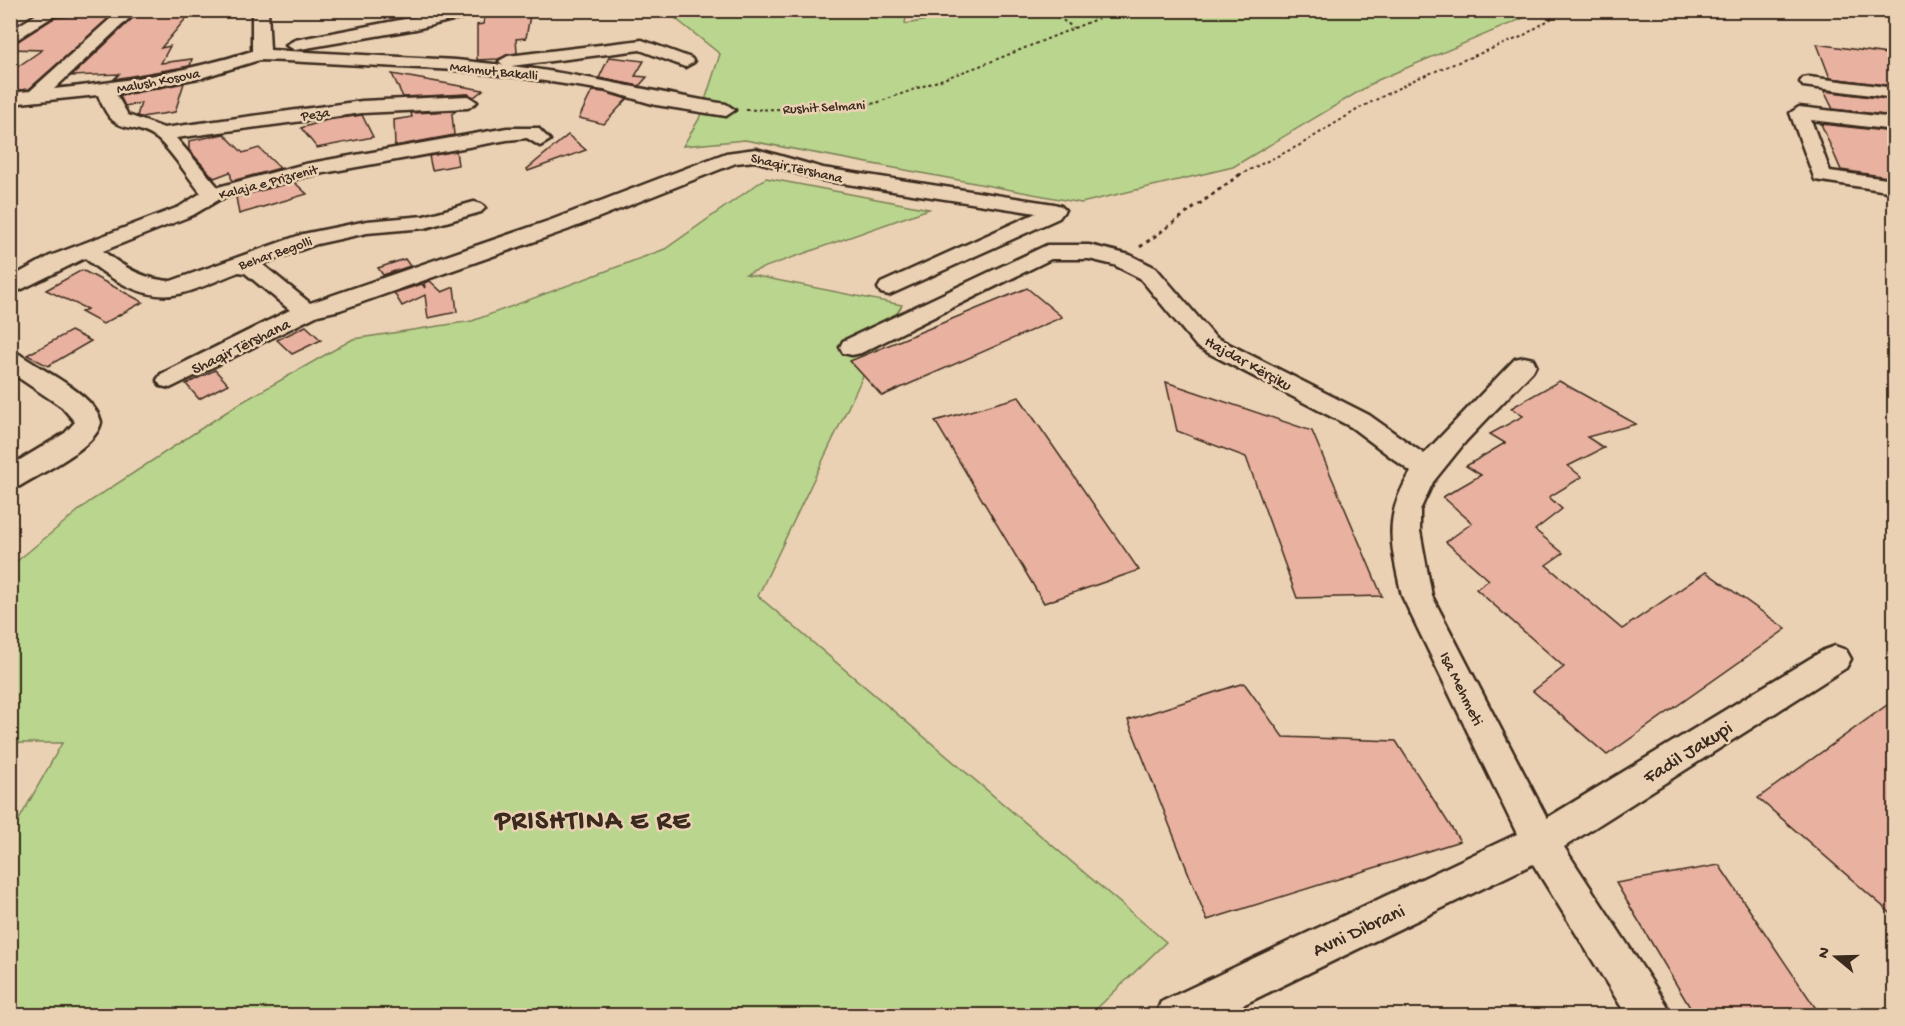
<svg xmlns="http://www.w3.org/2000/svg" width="1905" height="1026" viewBox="0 0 1905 1026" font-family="'Gochi Hand',sans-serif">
  <rect width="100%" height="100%" fill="#ebd1b3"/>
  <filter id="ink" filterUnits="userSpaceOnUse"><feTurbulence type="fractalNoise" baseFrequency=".0167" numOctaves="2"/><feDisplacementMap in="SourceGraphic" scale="12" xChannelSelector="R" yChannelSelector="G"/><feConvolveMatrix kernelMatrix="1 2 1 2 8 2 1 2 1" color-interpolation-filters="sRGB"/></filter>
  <g filter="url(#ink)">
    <g fill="#bad58d" stroke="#7a8056" stroke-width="1.5">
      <polygon points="723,10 907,11 905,24 984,10 1540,11 1378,80 1233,167 1081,203 745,140 683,146 699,119 720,54 676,19"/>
      <polygon points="766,178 929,209 746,274 902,305 875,351 758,596 1166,942 1090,1015 11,1016 11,834 62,743 11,743 11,566 89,502 237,405 353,339 472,321 665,249"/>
    </g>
    <g fill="#e9b19f" stroke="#3b2a1e" stroke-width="1.5">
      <polygon points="193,10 161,48 170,46 161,63 192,59 190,66 114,79 119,74 72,76 136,15"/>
      <polygon points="531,10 526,38 516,39 517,53 498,59 477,60 477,25 483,24 485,14"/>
      <polygon points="71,16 111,16 29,89 10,91 10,72 42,50 10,49 10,46 54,18"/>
      <polygon points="1817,44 1894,55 1894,86 1830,78"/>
      <polygon points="609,57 644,61 635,76 647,77 639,86 599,78"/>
      <polygon points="392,74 483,90 474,97 468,94 403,97"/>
      <polygon points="184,83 175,112 141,117 137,116 141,103 125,106 120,96"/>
      <polygon points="592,91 604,92 627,99 604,124 579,118"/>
      <polygon points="1824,91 1894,100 1894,116 1833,109"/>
      <polygon points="456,111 452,114 454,135 395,146 394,120 412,117 411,113"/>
      <polygon points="362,115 373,137 317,148 301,128 327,120"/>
      <polygon points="1821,124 1894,132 1894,178 1841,170"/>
      <polygon points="224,134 243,153 259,148 280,168 232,181 230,172 214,178 189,150 189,141"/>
      <polygon points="568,135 586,150 528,171 527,169"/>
      <polygon points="456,151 458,165 432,170 429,156"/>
      <polygon points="294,182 307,194 239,214 236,197"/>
      <polygon points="405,259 410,266 383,275 378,268"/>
      <polygon points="82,270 143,302 103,324 81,312 87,309 46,290"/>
      <polygon points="430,281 442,292 454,287 457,312 428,318 425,295 402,306 394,293 422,284 425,288 424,283"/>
      <polygon points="1027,288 1062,317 882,396 850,361"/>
      <polygon points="306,326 321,340 292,354 277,340"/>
      <polygon points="71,331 91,341 48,366 27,355"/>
      <polygon points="215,370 228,384 199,399 186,384"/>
      <polygon points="1559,381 1636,424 1587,437 1604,448 1568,466 1582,477 1549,497 1562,509 1535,530 1563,553 1546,565 1622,629 1706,572 1786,629 1607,755 1533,691 1564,667 1476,589 1489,580 1446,542 1472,523 1443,497 1481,475 1466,466 1505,443 1490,434 1523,416 1511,408"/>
      <polygon points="1166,382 1312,431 1382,596 1297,598 1246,457 1177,431"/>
      <polygon points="1019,397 1139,570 1044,603 935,421"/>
      <polygon points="1244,683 1283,737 1396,741 1460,841 1207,920 1128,720"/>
      <polygon points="1894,700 1894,916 1758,798"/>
      <polygon points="1719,865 1821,1016 1695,1016 1616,883"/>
    </g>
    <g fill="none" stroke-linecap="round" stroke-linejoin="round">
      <defs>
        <g id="minor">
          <polygon points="43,10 63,10 10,44 10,31"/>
          <path d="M120 10H138L54 89C122 82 186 72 252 51V10H268L270 50 456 60 503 65 499 61 508 56 642 40 691 58 694 62 685 67 640 50 511 66C584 74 654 93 726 104L735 110 726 116 656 105 604 90 518 77 456 70 287 61 259 60 204 77 116 94 128 115 164 128 362 101 468 96 477 102 468 108 362 113 176 138 218 187 305 164 507 128H538L550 140 540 146 527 138 507 140 307 176 220 199 193 215 103 251C123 267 145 280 171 281L303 234 367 221 424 216 474 202 481 204 485 208 481 212 425 228 367 233 317 244 262 264 310 303 551 220 726 153 756 149 823 168 1054 204 1061 206 1065 210 1059 218 889 295 881 293 878 288 881 283 1036 213 821 180 755 161 736 163 567 230 340 310 318 315 170 388 161 386 157 380 161 374 290 310 245 273 239 272C219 279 195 292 173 295 142 299 108 278 85 258L10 295V278L50 256 179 207 201 193C190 180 168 146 156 138 128 119 115 139 98 95L10 104V93L30 91Z"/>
          <polygon points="452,10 483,10 481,13 416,29 295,50 286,45 295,40"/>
          <polygon points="1877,10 1894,10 1894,17 1879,13"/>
          <polygon points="1809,77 1894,88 1894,98 1803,86 1800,82 1803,78"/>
          <polygon points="1799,107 1894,118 1894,130 1811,120 1830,171 1894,180 1894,192 1815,180 1790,113"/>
          <path d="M1047 245H1089L1130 255 1156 268 1215 337 1369 415 1424 454 1515 359 1524 357 1533 359 1536 365 1533 371 1466 441 1433 482 1420 510V531L1432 596 1547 818 1824 650 1835 646 1846 650 1851 659 1846 668 1564 847 1665 1002 1671 1016H1627L1533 864 1220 1016H1155L1161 1002 1517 834 1402 596C1391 545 1382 519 1411 472L1351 427 1197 347 1140 278 1114 265 1089 259H1051L861 353 852 355 843 353 840 347 843 341Z"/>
          <path d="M10 352 19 354C41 370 95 394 101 422 97 447 41 473 20 486L10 489V466L65 433 75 422 62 407 10 372Z"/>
        </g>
      </defs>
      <use href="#minor" stroke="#3b2a1e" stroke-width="5"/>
      <g stroke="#3b2a1e" stroke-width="2" stroke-dasharray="3 3" stroke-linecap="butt">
        <polyline points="1048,10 1074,28"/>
        <polyline points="746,110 852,107 876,103 985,64 1109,14"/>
        <polyline points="1239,175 1300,145 1360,108 1416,79 1521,37 1565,10"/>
      </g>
      <polyline stroke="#3b2a1e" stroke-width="3" stroke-dasharray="4 4" stroke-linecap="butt" points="1140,247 1242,173"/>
      <use href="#minor" fill="#ebd1b3" fill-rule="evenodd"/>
    </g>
  </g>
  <g text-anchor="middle" stroke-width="5" stroke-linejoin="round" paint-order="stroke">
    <g font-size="14" fill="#3b2a1e" stroke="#ebd1b3">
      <text transform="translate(494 70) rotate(6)" y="5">Mahmut Bakalli</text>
      <text transform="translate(158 80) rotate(-11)" y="5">Malush Kosova</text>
      <text transform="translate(824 106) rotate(-3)" y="5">Rushit Selmani</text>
      <text transform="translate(315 113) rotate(-8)" y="5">Peza</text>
      <text transform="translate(797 167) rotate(13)" y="5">Shaqir Tërshana</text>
      <text transform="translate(268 181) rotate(-15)" y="5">Kalaja e Prizrenit</text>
      <text transform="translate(275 252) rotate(-19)" y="5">Behar Begolli</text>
    </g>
    <g font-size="16" fill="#3b2a1e" stroke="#ebd1b3">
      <text transform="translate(240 345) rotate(-26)" y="6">Shaqir Tërshana</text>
      <text transform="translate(1249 362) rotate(29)" y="6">Hajdar Kërçiku</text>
      <text transform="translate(1463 688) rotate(64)" y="6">Isa Mehmeti</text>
    </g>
    <g font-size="20" fill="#3b2a1e" stroke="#ebd1b3">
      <text transform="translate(1687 751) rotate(-32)" y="7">Fadil Jakupi</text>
      <text transform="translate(1358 929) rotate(-25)" y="7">Avni Dibrani</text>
    </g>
    <g font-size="27" font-weight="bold" letter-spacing="1.5" fill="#3b2a1e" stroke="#ebd1b3">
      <text x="593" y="828">PRISHTINA E RE</text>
    </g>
  </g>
  <rect width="1905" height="1026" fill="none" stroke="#ebd1b3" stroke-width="36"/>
  <rect x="18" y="18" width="1869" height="990" fill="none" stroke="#3b2a1e" stroke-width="2" filter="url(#ink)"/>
  <g transform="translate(1836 957) rotate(289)" stroke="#ebd1b3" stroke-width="4.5" paint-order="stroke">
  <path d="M0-4.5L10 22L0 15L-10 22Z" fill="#3b2a1e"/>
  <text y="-9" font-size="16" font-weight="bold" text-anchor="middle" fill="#3b2a1e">N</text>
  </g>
</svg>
